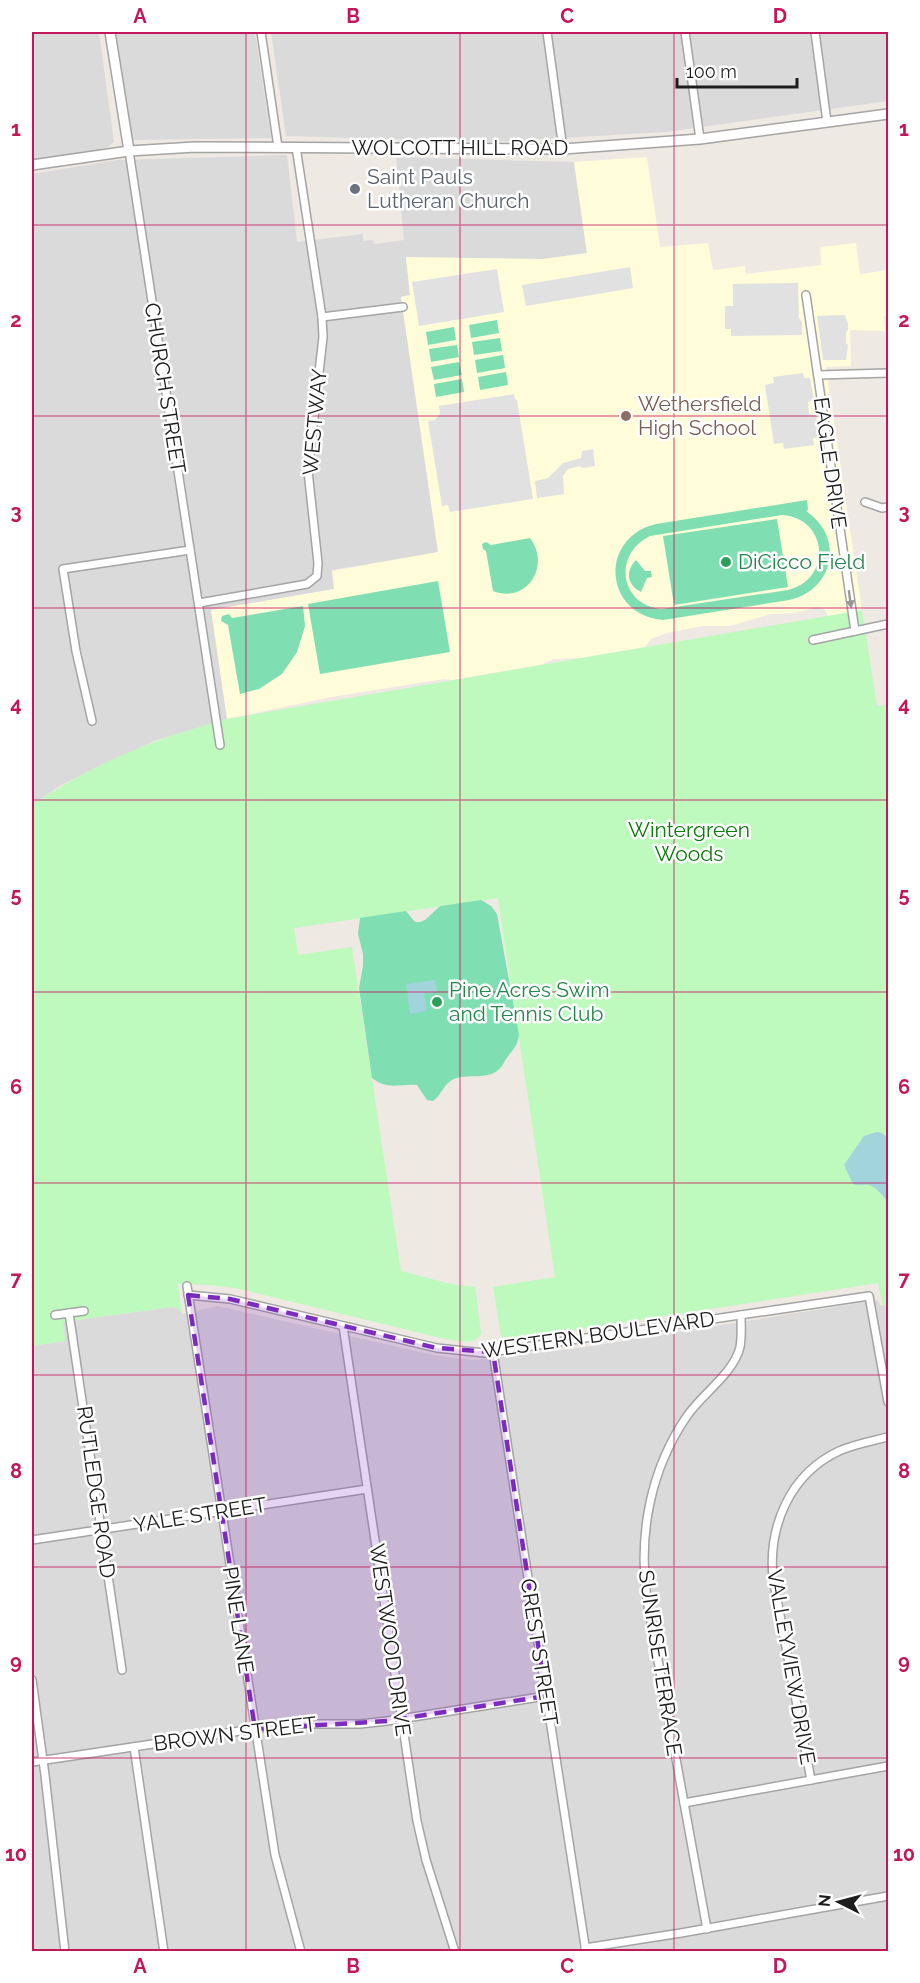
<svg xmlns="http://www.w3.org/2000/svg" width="920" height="1983" viewBox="0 0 920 1983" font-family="Raleway,sans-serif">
  <rect width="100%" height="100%" fill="#eee9e2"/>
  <g fill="#dbdada">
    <polygon points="32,32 99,32 114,142 106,148 32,162"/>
    <polygon points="115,32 255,32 271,138 131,140"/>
    <polygon points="271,32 888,32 888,101 666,132 491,142 286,136"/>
    <polygon points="287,155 297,242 363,234 363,241 373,240 374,244 404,240 396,157 574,162 587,253 543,259 406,258 410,295 401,297 439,552 332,570 335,589 212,610 227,719 154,741 61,785 32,805 32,174 117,160"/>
    <polygon points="878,1300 880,1305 888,1305 888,1951 32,1951 32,1346 65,1341 63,1322 172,1307 178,1308 182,1314 218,1306 433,1355 473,1360 572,1349"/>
  </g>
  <polygon fill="#fffcda" points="647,157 660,247 708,243 713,270 745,266 746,274 821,265 820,247 856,243 860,274 888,270 888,316 884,316 885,331 850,330 851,366 826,367 862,610 828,616 824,609 816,607 796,613 771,614 730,626 703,626 667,633 651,639 645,647 581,658 554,659 540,665 452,680 444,679 332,697 227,719 211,610 334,589 332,571 438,552 401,297 410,295 406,257 543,259 587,253 574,162"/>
  <path fill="#bef9be" d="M862 610 877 706 888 705V1305L883 1306 878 1283 510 1340 501 1336 493 1287 555 1277 498 898 294 928 298 955 352 947 401 1271 451 1284 475 1287 481 1334C474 1347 454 1340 441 1338L235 1288 209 1285 178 1284 182 1314 178 1308 172 1307 63 1322 65 1341 32 1346V805C97 762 151 740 227 719Z"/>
  <g fill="#7fdeb2" fill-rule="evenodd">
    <polygon points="497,320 499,333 471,338 469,325"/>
    <polygon points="454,327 456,340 428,345 426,332"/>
    <polygon points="500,338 502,351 474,355 472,342"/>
    <polygon points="457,345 459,357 431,362 429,349"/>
    <polygon points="503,355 505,368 477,373 475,360"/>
    <polygon points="459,362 462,375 434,380 431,367"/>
    <polygon points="506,372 508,385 480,390 478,377"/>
    <polygon points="462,379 464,392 436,397 434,384"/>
    <path d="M807 500 808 510 806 511C845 537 834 590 789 600L663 620C604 615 598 538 656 524ZM782 515C828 518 833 579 788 590L662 609C620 606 612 554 650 536Z"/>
    <polygon points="777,519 788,587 674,605 663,536"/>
    <path d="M530 538C551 566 527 604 493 591L486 551 483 549 482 544 486 542 491 545Z"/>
    <path d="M636 560 645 571H651L652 577 647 578 641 592C627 585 625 571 636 560Z"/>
    <polygon points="438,581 450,652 320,674 308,604"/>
    <polygon points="303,606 305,626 297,652 282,674 259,689 240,694 228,625 221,621 222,616 229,614 232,618"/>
    <path d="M481 900 491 906 497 914 519 1035C517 1048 512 1050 506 1059 504 1062 503 1065 501 1067 490 1082 466 1072 452 1080 443 1085 441 1096 433 1101L427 1100 417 1085C399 1083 389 1091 372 1078L359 988 363 966V954L358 934 360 918 406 911C409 914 413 921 416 922 425 925 434 909 441 906Z"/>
  </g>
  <g fill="#e1e1e1">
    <polygon points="630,267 633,288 526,306 522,285"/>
    <polygon points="497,269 504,312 419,326 412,282"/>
    <polygon points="798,283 799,318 802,322 802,335 731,336 731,329 725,329 725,306 733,306 733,284"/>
    <polygon points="845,315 848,324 848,330 846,332 846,343 848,345 846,360 823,360 817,316"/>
    <polygon points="803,373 804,378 810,378 814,400 808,402 809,414 816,415 819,437 813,438 814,445 784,449 783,443 774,444 765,385 774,383 773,377"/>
    <polygon points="514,394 515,399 517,400 533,499 450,512 448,505 442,506 428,421 435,420 440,414 439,406"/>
    <polygon points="593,449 595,466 582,468 580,466 568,469 563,476 564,494 537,498 535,481 548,478 563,463 581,458 582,451"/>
  </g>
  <g fill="#a2d4dc">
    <polygon points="435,980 437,992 424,994 427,1011 410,1014 406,984"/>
    <path d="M877 1132 882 1133 888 1138V1203C884 1196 877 1188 869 1185 864 1184 859 1186 853 1184L844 1165 864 1136Z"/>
  </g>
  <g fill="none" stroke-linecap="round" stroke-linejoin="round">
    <defs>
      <g id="minor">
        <polyline points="261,32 278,147"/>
        <polyline points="547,32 563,149"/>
        <polyline points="685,32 700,139"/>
        <polyline points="815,32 827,122"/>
        <polyline points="129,151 220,745"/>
        <polyline points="806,295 855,631"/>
        <polyline points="322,317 403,307"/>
        <polyline points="818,375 888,373"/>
        <polyline points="865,502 882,508 888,507"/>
        <polyline points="199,603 307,584 317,576 318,563 308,471 323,337 322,317 296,147"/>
        <polyline points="813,640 888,624"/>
        <polyline points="92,721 76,651 63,569 190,550"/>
        <polyline points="187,1286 275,1855 301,1952"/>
        <polyline points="188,1295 230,1299 437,1348 484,1353 869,1296 888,1402"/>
        <polyline points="69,1313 122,1670"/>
        <polyline points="55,1315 84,1311"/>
        <polyline points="343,1326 417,1821 426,1860 455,1952"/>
        <polyline points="493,1352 586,1952"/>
        <polyline points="32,1540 367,1489"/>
        <polyline points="32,1680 45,1775 65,1952"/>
        <polyline points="134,1747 164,1952"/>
        <polyline points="32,1762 287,1724 360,1724 387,1721 546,1696"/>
        <path d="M811 1780 773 1578C768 1526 790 1474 839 1451 855 1444 872 1441 888 1437"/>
        <polyline points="684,1803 888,1766"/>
        <path d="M707 1929 647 1600C638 1535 650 1470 687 1416 702 1394 734 1373 740 1347 742 1337 741 1326 741 1315"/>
        <polyline points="585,1948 681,1933 888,1896"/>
      </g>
      <g id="tertiary">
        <polyline points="110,32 129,151"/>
        <polyline points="32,165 129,151 195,147 563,149 700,139 888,114"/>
      </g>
    </defs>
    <use href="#minor" stroke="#a4a4a4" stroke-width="10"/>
    <use href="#tertiary" stroke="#a4a4a4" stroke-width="12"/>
    <use href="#minor" stroke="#fff" stroke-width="7"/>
    <use href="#tertiary" stroke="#fff" stroke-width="9"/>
  </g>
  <defs><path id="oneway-solid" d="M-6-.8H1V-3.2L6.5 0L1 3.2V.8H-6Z" transform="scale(1.5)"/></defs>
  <use fill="#999" href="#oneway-solid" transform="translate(850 599) rotate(82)"/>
  <path fill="#7b2cbf" fill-opacity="0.2" stroke="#7b2cbf" stroke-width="4.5" stroke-dasharray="12 8" stroke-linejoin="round" d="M188 1295 230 1299 437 1348 493 1352 546 1696 387 1721 255 1729Z"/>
  <path fill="none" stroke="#c2185b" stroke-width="1.5" stroke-opacity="0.55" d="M246 32V1952M460 32V1952M674 32V1952M32 225H888M32 416H888M32 608H888M32 800H888M32 992H888M32 1183H888M32 1375H888M32 1567H888M32 1758H888"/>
  <circle fill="#6b7280" stroke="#fff" stroke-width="2" cx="355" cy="189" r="6"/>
  <circle fill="#8d6e63" stroke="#fff" stroke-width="2" cx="626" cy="416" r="6"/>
  <g fill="#2e9e5b" stroke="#fff" stroke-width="2">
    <circle cx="726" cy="562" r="6"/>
    <circle cx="437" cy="1002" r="6"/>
  </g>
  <g text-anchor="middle" stroke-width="5" stroke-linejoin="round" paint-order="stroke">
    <g font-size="21" fill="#1d1d1d" stroke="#fff">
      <text x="460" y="155">WOLCOTT HILL ROAD</text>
      <text transform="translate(165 388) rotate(81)" y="7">CHURCH STREET</text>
      <text transform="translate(315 422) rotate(-85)" y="7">WESTWAY</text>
      <text transform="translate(830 463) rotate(82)" y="7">EAGLE DRIVE</text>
      <text transform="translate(598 1335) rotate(-8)" y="7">WESTERN BOULEVARD</text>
      <text transform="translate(96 1492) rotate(82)" y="7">RUTLEDGE ROAD</text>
      <text transform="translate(200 1515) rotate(-9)" y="7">YALE STREET</text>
      <text transform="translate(238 1620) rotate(81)" y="7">PINE LANE</text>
      <text transform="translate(390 1640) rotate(82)" y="7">WESTWOOD DRIVE</text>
      <text transform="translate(539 1652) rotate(81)" y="7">CREST STREET</text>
      <text transform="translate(660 1663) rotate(81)" y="7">SUNRISE TERRACE</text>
      <text transform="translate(791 1667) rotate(80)" y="7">VALLEYVIEW DRIVE</text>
      <text transform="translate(235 1734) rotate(-7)" y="7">BROWN STREET</text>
    </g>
    <g font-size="21" fill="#5b616d" stroke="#fff" text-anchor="start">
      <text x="367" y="184">Saint Pauls<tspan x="367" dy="24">Lutheran Church</tspan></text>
    </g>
    <g font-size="21" fill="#785e54" stroke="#fff" text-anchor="start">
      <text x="638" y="411">Wethersfield<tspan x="638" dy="24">High School</tspan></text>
    </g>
    <g font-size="21" fill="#27864d" stroke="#fff" text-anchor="start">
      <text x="738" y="569">DiCicco Field</text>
      <text x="449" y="997">Pine Acres Swim<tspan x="449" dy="24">and Tennis Club</tspan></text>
    </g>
    <g font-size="21" fill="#0b7b0b" stroke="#fff">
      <text x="689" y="837">Wintergreen<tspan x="689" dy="24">Woods</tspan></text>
    </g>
  </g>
  <rect width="920" height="1983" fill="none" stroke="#ffffff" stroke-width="66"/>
  <g transform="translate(839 1902) rotate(276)" stroke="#ffffff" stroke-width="4.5" paint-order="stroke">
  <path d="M0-4.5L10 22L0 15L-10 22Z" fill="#1d1d1d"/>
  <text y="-9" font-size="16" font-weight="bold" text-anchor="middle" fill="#1d1d1d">N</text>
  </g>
  <path d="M677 78v9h120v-9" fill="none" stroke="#1d1d1d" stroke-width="3"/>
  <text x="686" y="78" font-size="18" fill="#1d1d1d" stroke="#ffffff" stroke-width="4.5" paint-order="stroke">100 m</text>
  <rect x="33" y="33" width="854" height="1917" fill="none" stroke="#c2185b" stroke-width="2"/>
  <g font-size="20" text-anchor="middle" font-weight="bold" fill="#c2185b">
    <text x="140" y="23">A</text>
    <text x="353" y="23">B</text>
    <text x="567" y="23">C</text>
    <text x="780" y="23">D</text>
    <text x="16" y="136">1</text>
    <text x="904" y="136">1</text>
    <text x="16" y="327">2</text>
    <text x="904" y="327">2</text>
    <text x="16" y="519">3</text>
    <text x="904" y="519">3</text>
    <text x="16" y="711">4</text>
    <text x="904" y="711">4</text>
    <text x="16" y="902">5</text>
    <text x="904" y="902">5</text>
    <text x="16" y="1094">6</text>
    <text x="904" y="1094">6</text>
    <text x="16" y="1286">7</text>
    <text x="904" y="1286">7</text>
    <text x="16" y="1478">8</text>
    <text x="904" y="1478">8</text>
    <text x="16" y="1669">9</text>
    <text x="904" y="1669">9</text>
    <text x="16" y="1861">10</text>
    <text x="904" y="1861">10</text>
    <text x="140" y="1973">A</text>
    <text x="353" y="1973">B</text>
    <text x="567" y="1973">C</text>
    <text x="780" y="1973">D</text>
  </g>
</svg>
